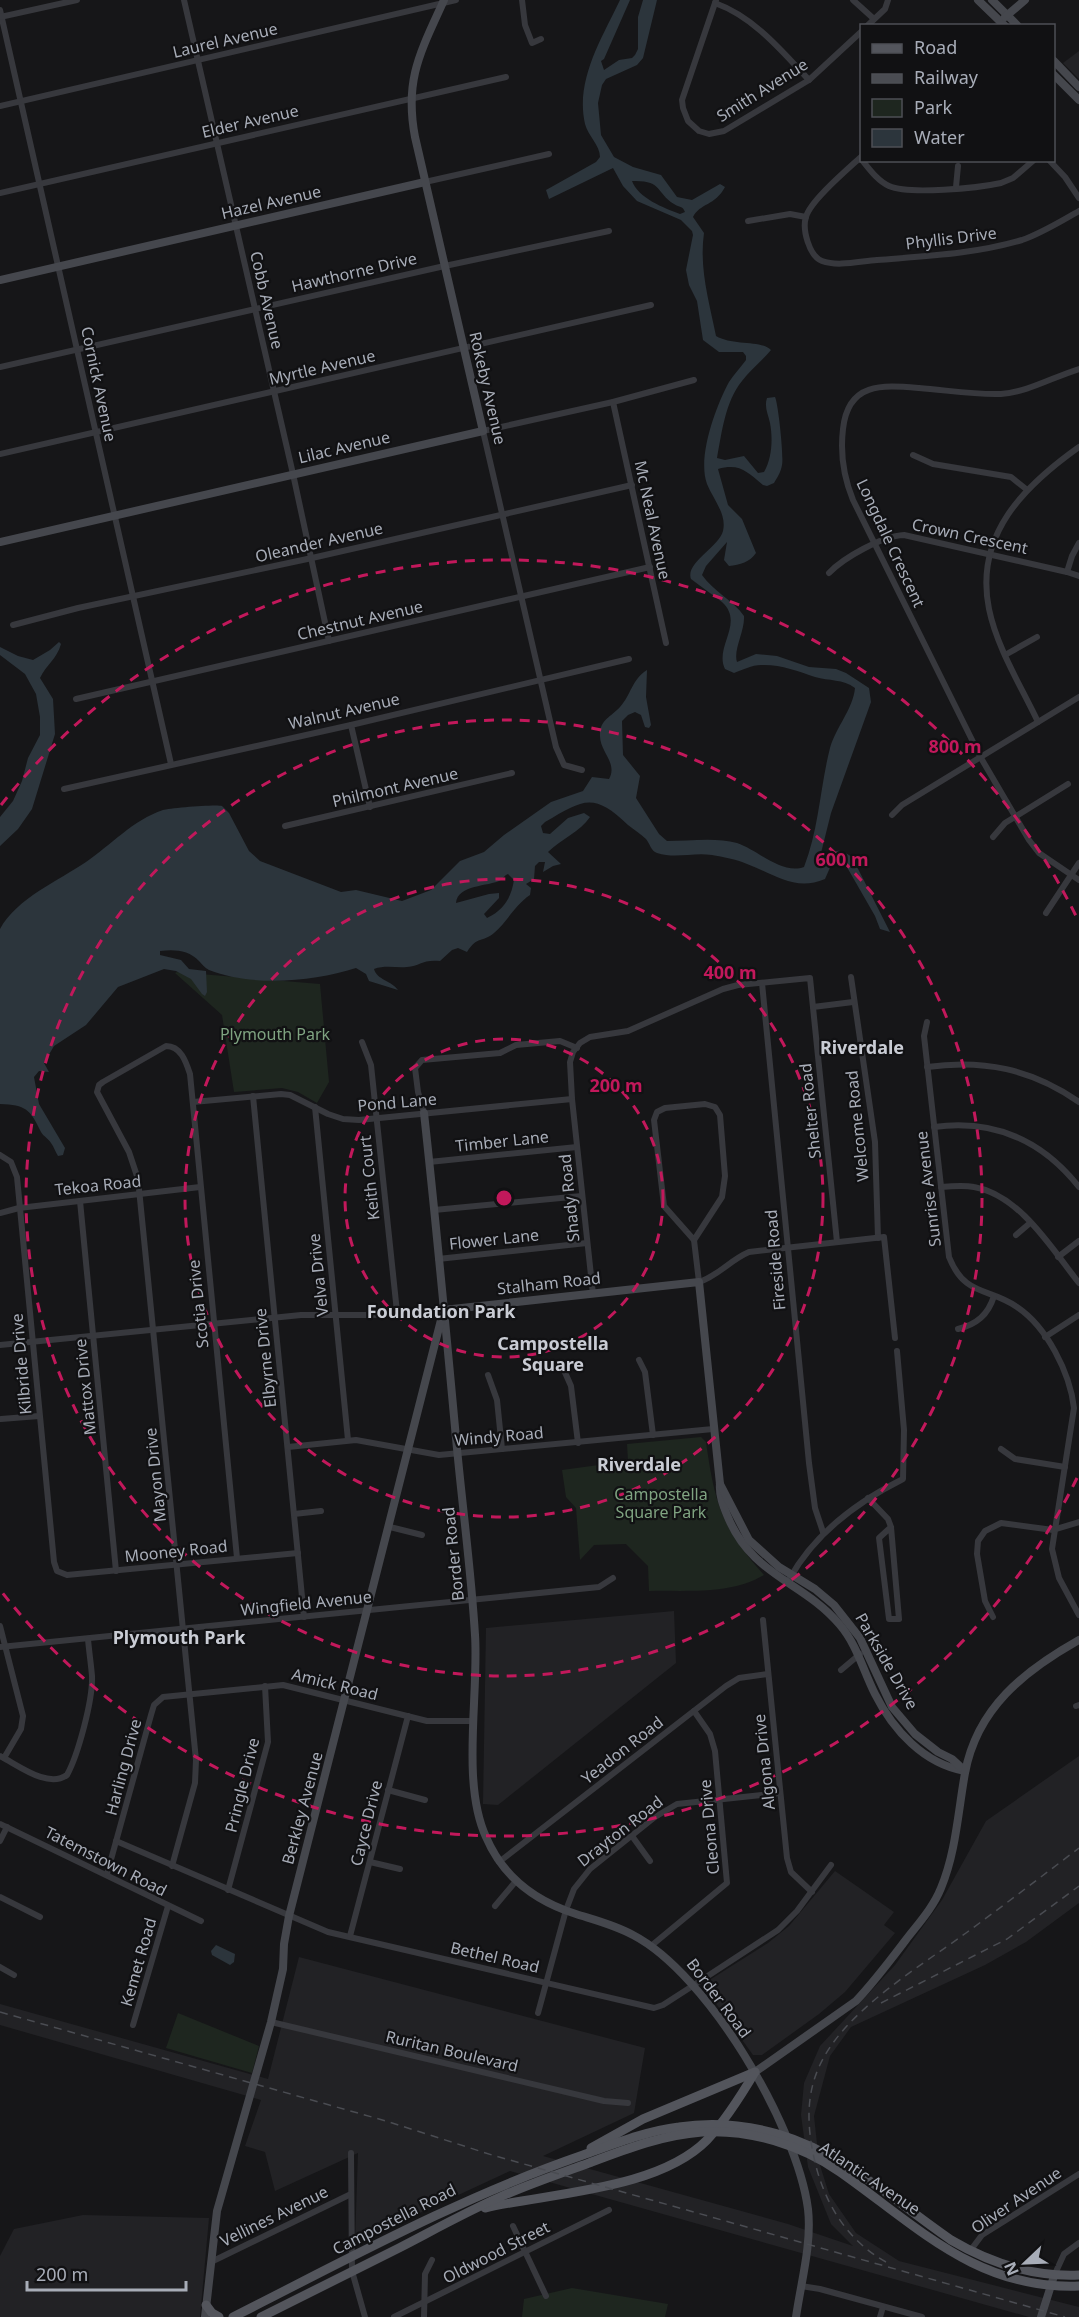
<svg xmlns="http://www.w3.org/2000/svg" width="1079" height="2317" viewBox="0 0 1079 2317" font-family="'Noto Sans',sans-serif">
  <rect width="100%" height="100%" fill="#161618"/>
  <g fill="#222225">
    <polygon points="1079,51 1079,79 1063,63"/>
    <polygon points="674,1611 676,1663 498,1805 483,1804 486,1628"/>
    <polygon points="1079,1756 1079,1903 1026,1942 985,1965 851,2027 830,2056 814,2116 819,2162 829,2194 856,2233 899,2261 1079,2307 1079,2317 1029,2317 510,2171 355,2243 358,2153 275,2191 265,2152 245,2146 261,2100 0,2025 0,2004 268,2079 299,1957 645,2048 634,2113 543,2156 788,2224 853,2246 831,2224 808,2167 801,2115 804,2083 820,2046 895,1965 942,1900 986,1821"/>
    <polygon points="835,1871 894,1912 884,1925 895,1933 845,1992 819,2014 762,2055 753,2055 707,1991 708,1981 768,1943 789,1926"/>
    <polygon points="83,2215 209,2218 200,2317 0,2317 0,2256 14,2229"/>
  </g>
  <g fill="#1e261f">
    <polygon points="177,972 320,984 329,1082 317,1103 298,1092 282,1088 234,1092 222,1015 175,973"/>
    <path d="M701 1437 706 1442C715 1504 721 1527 764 1575 730 1595 688 1590 649 1591L648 1566 626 1544 594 1545 580 1560 576 1508 566 1497 562 1470 628 1461 627 1444Z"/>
    <polygon points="178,2013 259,2046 252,2073 166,2048"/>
    <polygon points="572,2288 668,2304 665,2317 522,2317 524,2299"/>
  </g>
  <g fill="#2c353c" fill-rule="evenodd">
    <path d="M620 0H630L604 59 601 61 604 70 619 60 632 58 635 55 638 49V17L643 0H657L643 58 637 65 606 79 602 85 598 103 601 135 614 157 633 167 661 175 677 197 692 200 720 184 725 187C715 206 700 203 693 217L704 233C699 268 709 301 716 336 733 346 762 340 771 350 762 361 750 370 742 381 725 402 722 432 717 458L725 460 744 456 758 473 764 472C772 458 773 439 770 423 768 414 764 407 767 398L775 397C778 402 784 457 782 465 781 472 777 478 774 483L767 486 763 485C747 472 740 463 718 469L728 505 742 519 756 553C750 562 740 565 729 566L724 560 727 542 706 566 702 575C714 592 733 600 744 616 745 631 733 650 737 662L756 654 777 656 809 667 836 669 846 673 869 688 871 702 831 813 819 861 822 864C834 850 836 846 852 857L890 932 880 929 875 916 844 862 836 860 832 863 825 879C795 892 774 874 747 864 736 859 723 857 712 855 693 852 676 859 657 853 651 851 650 844 646 839 641 834 634 830 628 825 593 791 583 800 545 822L541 826 543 833 550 834 568 818 584 813 590 817C580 832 561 839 548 852L561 864 553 866 543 872 545 862H539L535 866 534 879 526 884 531 888 530 895C515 905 507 922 494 933 482 943 478 935 467 952L458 948 452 950 440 961C423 959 420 966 407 967 396 968 385 965 374 969 377 980 392 981 398 990L369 981 366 974 356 968C312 982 253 987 209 970 205 968 202 964 199 961 189 950 174 949 160 951V955L181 960 189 969 206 971 207 992 205 996 202 994 191 979 176 971 164 969 118 987 86 1025 54 1046 44 1063 49 1072 39 1071 34 1077 39 1104 65 1148 63 1155 58 1156C55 1151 54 1147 51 1143 48 1138 44 1137 41 1132 30 1109 26 1105 0 1104V929C17 898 58 881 86 862 111 845 133 820 163 810 169 808 217 804 222 806L229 813 249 851 260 861 341 892 356 890 402 901 431 890 460 861 484 852 504 835 551 802 583 791 592 777 609 779C618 763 600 752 600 736 599 720 611 717 620 707 631 695 632 679 647 670L646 697 651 725 649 728 645 727 641 715 635 712 628 715 622 721 623 755 640 776 636 798 659 834 667 841C689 841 716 837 737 843 758 850 782 875 804 867 819 829 820 787 830 748 836 727 853 709 855 688 843 679 829 681 815 677 798 671 779 664 761 665 752 665 742 670 734 673L725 669C714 647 745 623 722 602 712 594 701 587 691 579 685 563 719 547 723 531 727 514 713 499 707 484 697 457 716 406 729 382 734 374 741 367 746 360V356L743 352H719L703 340 697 301 689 285 686 270 693 235 692 231 681 220 637 201 623 186 613 168 549 199 546 190 596 162 600 157C600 145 588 136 585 124 575 80 602 38 620 0ZM632 181C663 180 655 192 674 204 680 208 682 205 685 212L680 214C664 208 638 198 632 181ZM508 874 514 880C511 898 504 910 487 918L484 914 499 898V893L489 894 456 903C458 884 488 887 501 880 503 878 505 875 508 874Z"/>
    <path d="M59 642 61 644C57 659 46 665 40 678L53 699 55 734 32 809 18 829 0 846V817L13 801 22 781 28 758 40 735V717L36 694 25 674 0 655V647L18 656 33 660 50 650Z"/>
    <polygon points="216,1945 235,1954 234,1962 230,1965 212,1955 211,1951"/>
  </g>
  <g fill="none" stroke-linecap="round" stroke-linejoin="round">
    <g stroke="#37383d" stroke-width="6">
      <polyline points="184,0 293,474 329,641"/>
      <polyline points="522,0 525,25 532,43 541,39"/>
      <polyline points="716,0 682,100 683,108 688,121 699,131 709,134 724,131 809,80 862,31"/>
      <polyline points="853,0 874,19"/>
      <path d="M715 3C754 17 782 51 809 80"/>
      <polyline points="0,10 171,764"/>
      <polyline points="0,17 77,0"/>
      <polyline points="867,26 885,9 888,0"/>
      <polyline points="0,106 456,0"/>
      <path d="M862 156C848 169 810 201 806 217 802 229 809 256 822 261 838 267 861 261 877 260 926 256 975 254 1022 240 1042 233 1061 221 1079 211"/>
      <path d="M862 160C870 170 878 181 889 186 909 195 978 188 1001 183L1013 178 1034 160"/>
      <polyline points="1049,160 1065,177 1079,198"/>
      <polyline points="425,182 549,154"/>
      <polyline points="956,187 958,166"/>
      <polyline points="0,193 506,77"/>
      <polyline points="748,221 790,214 806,217"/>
      <polyline points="0,367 440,267 609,231"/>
      <path d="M1079 369C1053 377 1028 392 1001 394 974 395 946 390 919 388 882 385 848 382 843 429 840 454 844 478 853 500L981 758 1029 840 1039 853 1079 880"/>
      <polyline points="613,402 666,643"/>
      <polyline points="0,454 651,305"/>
      <polyline points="913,455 933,464 1011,477 1026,489"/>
      <polyline points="1067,572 1072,556 1079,543"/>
      <path d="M829 573C843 558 882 536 904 535L1067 572 1079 576"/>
      <polyline points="13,625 78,608 312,558 632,485"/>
      <polyline points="1005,655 1037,637"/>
      <polyline points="76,699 650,567"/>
      <path d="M1038 722C1021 686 997 648 989 609 974 535 1024 486 1079 447"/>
      <polyline points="351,725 370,807"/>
      <polyline points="582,770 564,765 556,747 483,431 613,402 694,380"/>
      <polyline points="64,789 351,725 629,659"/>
      <polyline points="892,815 902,805 1079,697"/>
      <polyline points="285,826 512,773"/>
      <polyline points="993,837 1005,823 1068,784"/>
      <polyline points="1046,913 1079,863"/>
      <polyline points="851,977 875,1142 878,1238"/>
      <polyline points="762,983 809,1463 815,1508 823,1532"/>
      <polyline points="813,1007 853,1002"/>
      <path d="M927 1022 924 1036 949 1257C965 1297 988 1287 1017 1307 1047 1327 1070 1373 1074 1408L1052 1549 1059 1578 1079 1615"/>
      <polyline points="362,1042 371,1065 397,1312"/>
      <path d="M927 1067C983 1059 1032 1069 1079 1102"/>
      <polyline points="253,1096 304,1617"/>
      <polyline points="193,1102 281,1094 290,1095 328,1114 343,1119 359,1120 572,1099"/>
      <polygon points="705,1104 715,1107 720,1115 725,1176 722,1197 694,1240 664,1206 654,1120 657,1112 665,1108"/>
      <polyline points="315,1107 348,1440"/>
      <polyline points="424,1113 418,1092 415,1068 422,1060 500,1053 516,1045 560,1041 577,1048"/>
      <path d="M934 1127C994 1119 1042 1140 1079 1187"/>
      <polyline points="0,1155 11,1162 17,1177 54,1562 57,1571 67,1575 298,1553"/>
      <polyline points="429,1162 577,1147"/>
      <path d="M941 1187C952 1186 964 1185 974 1187 1020 1195 1052 1249 1079 1283"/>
      <polyline points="80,1201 116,1571"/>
      <polyline points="434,1210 582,1196"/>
      <polyline points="0,1213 19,1208 200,1187"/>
      <polyline points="1016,1235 1030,1223"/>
      <path d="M694 1240 699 1282C718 1276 730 1260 749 1252L884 1237 895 1338"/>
      <polyline points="1058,1257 1079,1241"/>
      <polyline points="438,1259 587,1243"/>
      <polyline points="593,1294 572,1099 570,1062 573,1052 580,1043 590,1037 628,1031 723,989 738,985 810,978 837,1242"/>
      <path d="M958 1329C977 1324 988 1315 994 1296"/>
      <polyline points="1045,1337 1079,1315"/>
      <polyline points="0,1345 301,1315 372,1315 443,1310"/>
      <polyline points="639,1360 645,1372 653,1435"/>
      <polyline points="563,1368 571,1386 578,1443"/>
      <polyline points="488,1375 497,1400 502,1449"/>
      <polyline points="1,1419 39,1416"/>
      <polyline points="288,1447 356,1440 439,1455 713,1429"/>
      <polyline points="1001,1449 1015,1459 1065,1467"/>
      <polyline points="868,1498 888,1519 891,1527 899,1619 889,1619 879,1538 891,1527"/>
      <polyline points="294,1514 321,1511"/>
      <polyline points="390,1527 422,1535"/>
      <path d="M790 1578C815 1533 857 1502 903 1479L904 1430 897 1351"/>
      <polyline points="993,1617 985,1601 977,1554 978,1541 985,1531 1001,1523 1053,1530 1079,1522"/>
      <polyline points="763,1620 787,1858 791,1872 812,1892"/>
      <polyline points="0,1626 23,1716 21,1729 4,1758"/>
      <polyline points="0,1647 599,1587 613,1578"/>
      <polyline points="841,1670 860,1654"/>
      <polyline points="1076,1706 1079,1705"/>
      <path d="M0 1756C18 1765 48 1789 67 1775 78 1755 93 1700 92 1676 91 1664 89 1651 88 1639"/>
      <polyline points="388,1790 425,1800"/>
      <polyline points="0,1824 201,1921"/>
      <polyline points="632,1836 650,1861"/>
      <polyline points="0,1841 7,1827"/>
      <polyline points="116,1841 328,1932 654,2008 663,2005 694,1985 778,1930 797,1911 831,1865"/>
      <polyline points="370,1862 400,1869"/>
      <polyline points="499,1862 726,1686 739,1678 768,1674"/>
      <path d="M172 1866 195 1783 196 1760 138 1179 129 1152 97 1092 99 1085 103 1082 166 1046C181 1046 186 1062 190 1074L237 1558"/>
      <polyline points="107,1874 151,1715 154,1705 163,1697 283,1685 427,1721 474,1721"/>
      <polyline points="228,1890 268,1742 265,1686"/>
      <polyline points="0,1897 40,1917"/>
      <polyline points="495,1906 516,1881"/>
      <polyline points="350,1936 408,1716"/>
      <polyline points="651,1946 727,1883 715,1751 710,1734 694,1711"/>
      <polyline points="0,1967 14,1975"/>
      <polyline points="538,2013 566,1910 574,1889 590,1869 655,1817 677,1804 780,1793"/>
      <polyline points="271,2022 604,2101 628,2103"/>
      <polyline points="133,2025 168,1906"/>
      <polyline points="351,2153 352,2271 365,2317"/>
      <polyline points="513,2226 546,2296"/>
      <polyline points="970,2251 982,2235 1079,2174"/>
      <polyline points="211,2262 351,2194"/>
      <polyline points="1054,2276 1064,2254 1079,2243"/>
      <polyline points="801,2286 820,2289 922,2317"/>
      <polyline points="394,2317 609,2210"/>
      <polyline points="424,2317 425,2274 432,2260"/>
      <polyline points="880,2317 883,2307"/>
    </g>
    <g stroke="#45474d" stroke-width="8">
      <polyline points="978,0 1005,26"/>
      <polyline points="992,0 1018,26"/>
      <polyline points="1005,17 1025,0"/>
      <polyline points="1054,61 1079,87"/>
      <polyline points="1054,75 1079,100"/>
      <polyline points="0,280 425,182"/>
      <path d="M0 542 483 431 415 137C404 79 421 51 444 0"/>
      <path d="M424 1113C436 1221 446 1330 456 1438 462 1504 471 1569 475 1635 479 1694 461 1783 486 1837 503 1877 535 1901 576 1914 595 1920 615 1925 633 1935 708 1974 797 2126 808 2209 812 2244 801 2282 796 2317"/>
      <path d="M443 1310 699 1282 720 1484C719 1495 723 1505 727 1515 752 1577 802 1580 840 1625 857 1645 863 1670 875 1694 893 1730 924 1764 965 1771"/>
      <polyline points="720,1484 749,1540 779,1567 815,1589 834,1605 860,1638 892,1707 915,1734 938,1752 952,1759 965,1771"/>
      <path d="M755 2072 856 2001C874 1982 889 1962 905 1941 918 1924 933 1908 941 1888 956 1852 958 1812 965 1773 977 1708 1024 1671 1079 1640"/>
      <polyline points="205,2317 217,2211 271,2022 283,1969 284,1944 289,1916 442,1316"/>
      <polyline points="1041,2317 1054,2276"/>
    </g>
    <g stroke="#53555c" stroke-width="9">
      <polyline points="591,2148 643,2119 755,2072"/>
      <path d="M485 2208C549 2193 658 2190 707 2140 724 2122 742 2094 755 2072"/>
      <polyline points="206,2305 212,2313 219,2317"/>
      <path d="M233 2317C348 2259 461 2197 583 2155 614 2144 646 2131 679 2127 712 2122 746 2125 778 2134 843 2153 896 2202 951 2240 990 2263 1034 2277 1079 2275"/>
      <path d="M261 2317C307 2294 353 2271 399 2248 432 2231 466 2212 500 2197 529 2184 559 2174 589 2163 626 2149 662 2135 702 2132 750 2129 801 2145 840 2172 917 2226 977 2290 1079 2286"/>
    </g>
    <g stroke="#4a4c52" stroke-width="1.5" stroke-dasharray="8 6" stroke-linecap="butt">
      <polyline points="881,2003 1007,1939 1079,1886"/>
      <polyline points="0,2012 386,2121 492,2155 1065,2317"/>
      <path d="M886 2262C850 2242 828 2209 817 2170 808 2136 804 2100 819 2067 843 2012 918 1968 966 1933 1004 1905 1041 1877 1079 1848"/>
    </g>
  </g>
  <g fill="none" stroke="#c2185b" stroke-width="3" stroke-dasharray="10 8">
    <circle cx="504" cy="1198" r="159"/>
    <circle cx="504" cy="1198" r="319"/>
    <circle cx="504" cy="1198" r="478"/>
    <path d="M1077 1478A638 638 0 0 1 1 1591M1 805A638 638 0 0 1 1077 918"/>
  </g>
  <g text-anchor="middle" stroke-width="4.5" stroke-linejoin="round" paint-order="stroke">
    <g font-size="16" fill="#a8adb8" stroke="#111113">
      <text transform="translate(225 40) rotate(-13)" y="6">Laurel Avenue</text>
      <text transform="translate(762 90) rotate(-32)" y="6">Smith Avenue</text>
      <text transform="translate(250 121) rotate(-13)" y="6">Elder Avenue</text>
      <text transform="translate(271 202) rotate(-13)" y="6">Hazel Avenue</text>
      <text transform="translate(951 238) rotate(-7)" y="6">Phyllis Drive</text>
      <text transform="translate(354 272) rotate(-13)" y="6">Hawthorne Drive</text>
      <text transform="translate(267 300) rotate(77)" y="6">Cobb Avenue</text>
      <text transform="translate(322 367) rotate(-13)" y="6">Myrtle Avenue</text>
      <text transform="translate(99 384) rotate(78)" y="6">Cornick Avenue</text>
      <text transform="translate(488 388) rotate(77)" y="6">Rokeby Avenue</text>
      <text transform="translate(344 447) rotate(-13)" y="6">Lilac Avenue</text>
      <text transform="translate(653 520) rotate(78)" y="6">Mc Neal Avenue</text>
      <text transform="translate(970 536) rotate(12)" y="6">Crown Crescent</text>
      <text transform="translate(319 542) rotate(-13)" y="6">Oleander Avenue</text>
      <text transform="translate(891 543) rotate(65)" y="6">Longdale Crescent</text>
      <text transform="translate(360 620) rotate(-13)" y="6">Chestnut Avenue</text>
      <text transform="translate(344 711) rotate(-13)" y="6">Walnut Avenue</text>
      <text transform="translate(395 787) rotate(-13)" y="6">Philmont Avenue</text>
      <text transform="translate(397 1102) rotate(-5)" y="6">Pond Lane</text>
      <text transform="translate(810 1111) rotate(-96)" y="6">Shelter Road</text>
      <text transform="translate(857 1126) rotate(-96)" y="6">Welcome Road</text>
      <text transform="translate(502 1141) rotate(-6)" y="6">Timber Lane</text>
      <text transform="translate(369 1178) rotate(-96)" y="6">Keith Court</text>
      <text transform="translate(98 1185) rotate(-6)" y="6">Tekoa Road</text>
      <text transform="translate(928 1189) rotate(-97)" y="6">Sunrise Avenue</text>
      <text transform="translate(569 1198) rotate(-96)" y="6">Shady Road</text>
      <text transform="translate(494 1239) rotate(-6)" y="6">Flower Lane</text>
      <text transform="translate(775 1260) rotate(-95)" y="6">Fireside Road</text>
      <text transform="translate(318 1275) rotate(-96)" y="6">Velva Drive</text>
      <text transform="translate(549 1283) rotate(-6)" y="6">Stalham Road</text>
      <text transform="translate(198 1304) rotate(-96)" y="6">Scotia Drive</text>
      <text transform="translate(265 1358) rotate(-96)" y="6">Elbyrne Drive</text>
      <text transform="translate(21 1364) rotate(-95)" y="6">Kilbride Drive</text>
      <text transform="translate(85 1387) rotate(-96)" y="6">Mattox Drive</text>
      <text transform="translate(499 1436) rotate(-5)" y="6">Windy Road</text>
      <text transform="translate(155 1475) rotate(-96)" y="6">Mayon Drive</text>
      <text transform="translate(176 1551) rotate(-6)" y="6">Mooney Road</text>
      <text transform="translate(453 1554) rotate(-96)" y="6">Border Road</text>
      <text transform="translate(306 1603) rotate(-6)" y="6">Wingfield Avenue</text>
      <text transform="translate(887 1661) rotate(60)" y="6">Parkside Drive</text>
      <text transform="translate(335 1684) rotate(14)" y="6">Amick Road</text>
      <text transform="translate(622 1750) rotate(-38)" y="6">Yeadon Road</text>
      <text transform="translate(764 1762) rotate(-96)" y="6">Algona Drive</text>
      <text transform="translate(123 1767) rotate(-75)" y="6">Harling Drive</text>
      <text transform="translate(242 1785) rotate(-76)" y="6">Pringle Drive</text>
      <text transform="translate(302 1808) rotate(-75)" y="6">Berkley Avenue</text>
      <text transform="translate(366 1823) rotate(-76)" y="6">Cayce Drive</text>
      <text transform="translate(709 1827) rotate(-95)" y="6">Cleona Drive</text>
      <text transform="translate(620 1831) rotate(-38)" y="6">Drayton Road</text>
      <text transform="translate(106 1861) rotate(27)" y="6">Tatemstown Road</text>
      <text transform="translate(495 1957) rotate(13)" y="6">Bethel Road</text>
      <text transform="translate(138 1962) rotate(-74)" y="6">Kemet Road</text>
      <text transform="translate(719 1998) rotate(53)" y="6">Border Road</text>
      <text transform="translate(452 2051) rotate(13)" y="6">Ruritan Boulevard</text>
      <text transform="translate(870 2178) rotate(34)" y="6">Atlantic Avenue</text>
      <text transform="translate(1016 2200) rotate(-34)" y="6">Oliver Avenue</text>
      <text transform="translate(274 2216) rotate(-26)" y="6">Vellines Avenue</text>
      <text transform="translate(394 2219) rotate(-27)" y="6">Campostella Road</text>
      <text transform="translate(496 2252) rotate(-27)" y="6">Oldwood Street</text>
    </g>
    <g font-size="16" fill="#7fa381" stroke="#111113">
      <text x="275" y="1040">Plymouth Park</text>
      <text x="661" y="1500">Campostella<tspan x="661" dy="18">Square Park</tspan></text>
    </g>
    <g font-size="18" font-weight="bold" fill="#c9ccd4" stroke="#111113">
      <text x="862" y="1054">Riverdale</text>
      <text x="441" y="1318">Foundation Park</text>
      <text x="553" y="1350">Campostella<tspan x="553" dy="21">Square</tspan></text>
      <text x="639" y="1471">Riverdale</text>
      <text x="179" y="1644">Plymouth Park</text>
    </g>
  </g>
  <circle cx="504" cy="1198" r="9" fill="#c2185b" stroke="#111113" stroke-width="3"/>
  <g font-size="18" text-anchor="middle" font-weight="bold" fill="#c2185b" stroke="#111113" stroke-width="4.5" stroke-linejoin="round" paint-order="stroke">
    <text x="955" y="753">800 m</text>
    <text x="842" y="866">600 m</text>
    <text x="730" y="979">400 m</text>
    <text x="616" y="1092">200 m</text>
  </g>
  <rect x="860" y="24" width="195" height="138" fill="#111113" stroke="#4d4f55" stroke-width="1.5"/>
  <rect x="872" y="44" width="30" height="9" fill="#53555c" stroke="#4d4f55" stroke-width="1.5"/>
  <text x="914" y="54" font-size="18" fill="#a8adb8">Road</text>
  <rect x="872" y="74" width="30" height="9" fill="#4a4c52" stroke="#4d4f55" stroke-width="1.5"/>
  <text x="914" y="84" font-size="18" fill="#a8adb8">Railway</text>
  <rect x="872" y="99" width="30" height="18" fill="#1e261f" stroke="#4d4f55" stroke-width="1.5"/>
  <text x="914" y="114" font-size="18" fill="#a8adb8">Park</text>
  <rect x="872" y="129" width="30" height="18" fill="#2c353c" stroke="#4d4f55" stroke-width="1.5"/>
  <text x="914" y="144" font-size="18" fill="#a8adb8">Water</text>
  <g transform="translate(1025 2263) rotate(247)" stroke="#111113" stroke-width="4.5" paint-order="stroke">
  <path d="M0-4.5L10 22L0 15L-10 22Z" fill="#a8adb8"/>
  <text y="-9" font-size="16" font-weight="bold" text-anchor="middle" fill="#a8adb8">N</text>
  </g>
  <path d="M27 2281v9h159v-9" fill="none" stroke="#a8adb8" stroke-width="3"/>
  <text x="36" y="2281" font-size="18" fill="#a8adb8" stroke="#111113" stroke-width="4.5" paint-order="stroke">200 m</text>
</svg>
